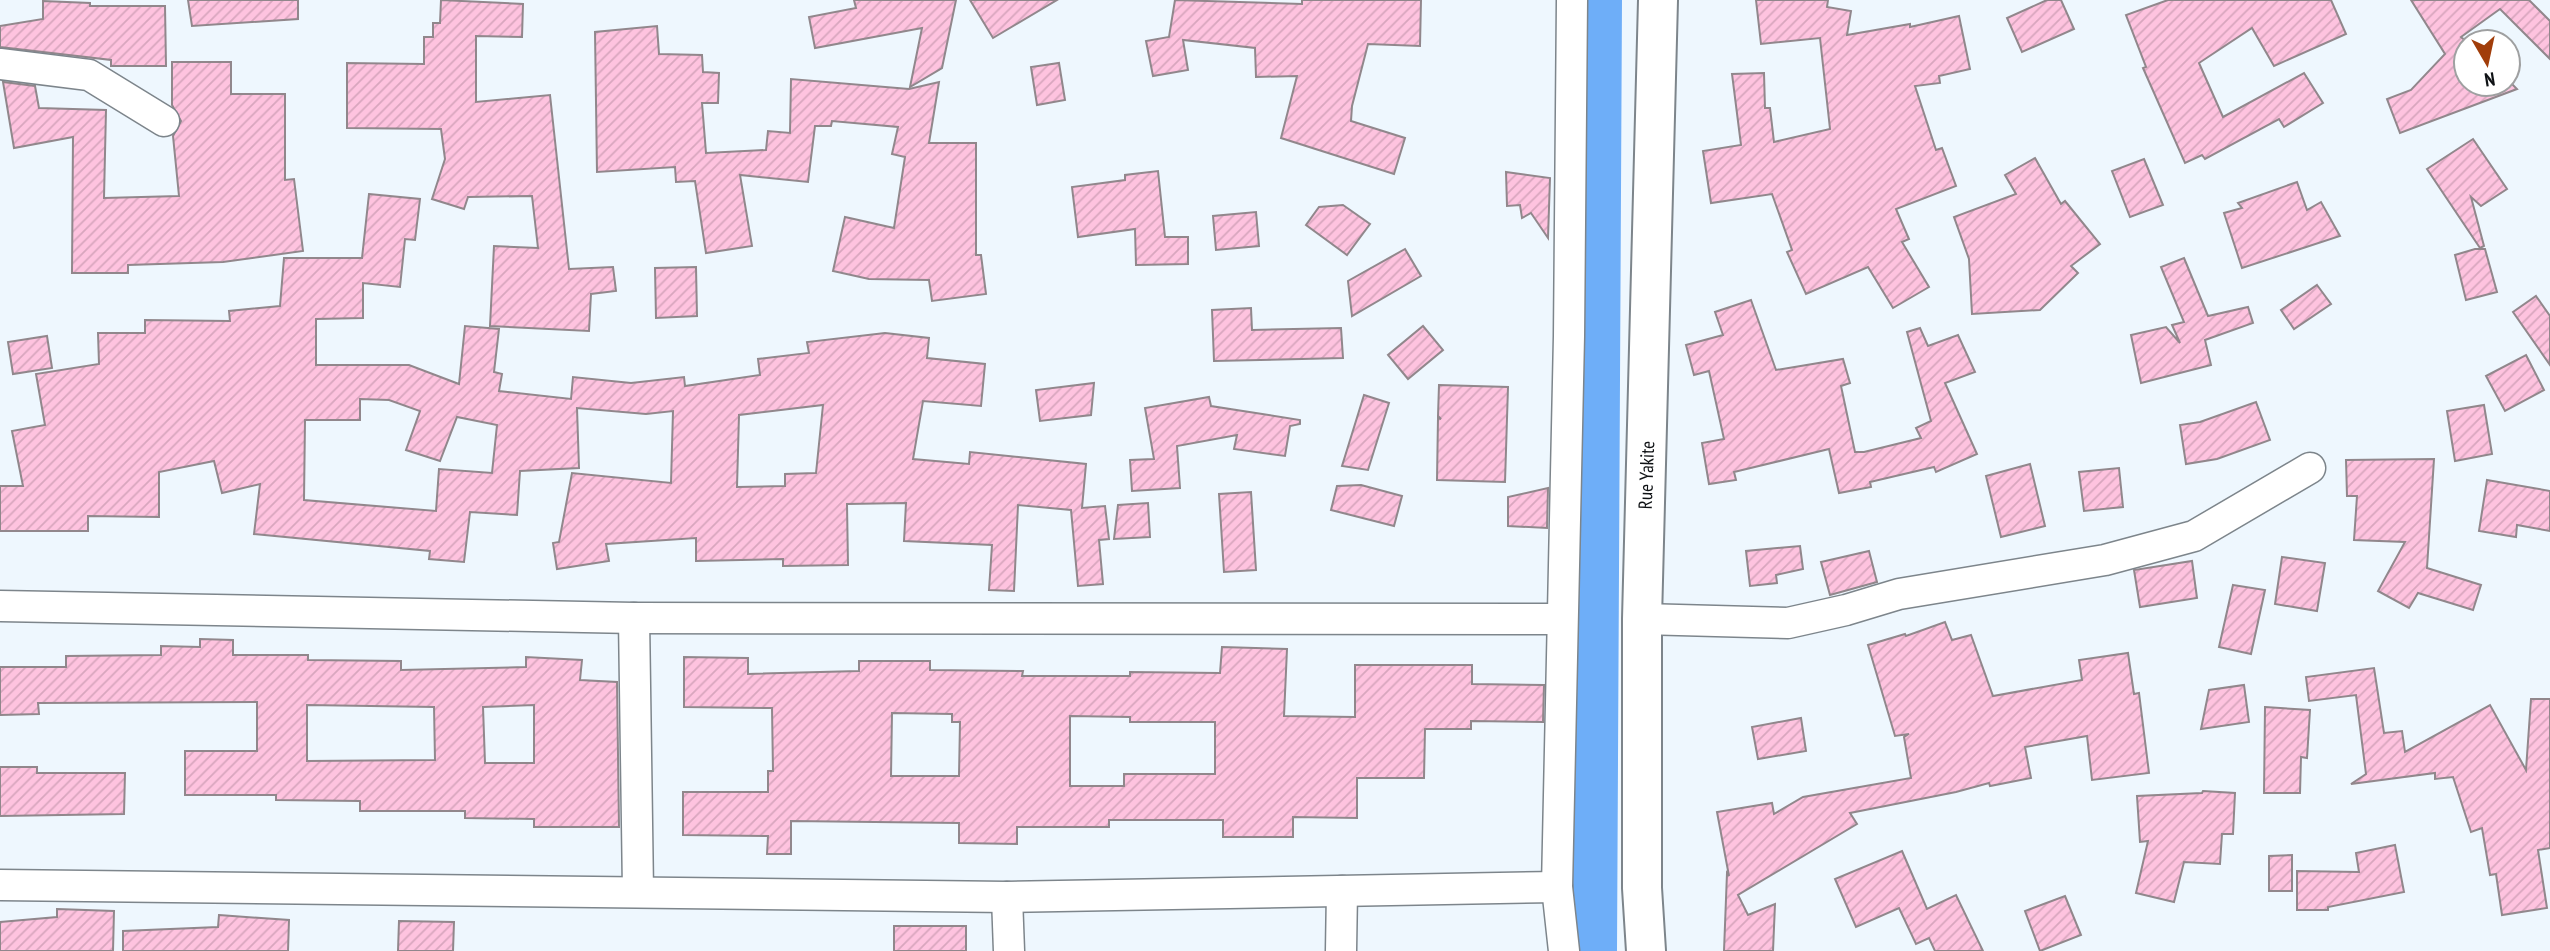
<svg xmlns="http://www.w3.org/2000/svg" width="2550" height="951" viewBox="0 0 2550 951" font-family="'PT Sans Narrow',sans-serif">
  <defs>
    <pattern id="building-hatch" width="6" height="6" patternUnits="userSpaceOnUse" patternTransform="scale(1.75)"><rect width="6" height="6" fill="#fec3df"/><path d="M-1 1l2-2M0 6l6-6M5 7l2-2" fill="none" stroke="#d8a6be"/></pattern>
  </defs>
  <rect width="100%" height="100%" fill="#eef7fe"/>
  <g fill="none" stroke-linecap="round" stroke-linejoin="round">
    <polyline stroke="#6eaef8" stroke-width="54" points="1590,951 1595,0"/>
  </g>
  <g fill="url(#building-hatch)" stroke="#91878c" stroke-width="2" fill-rule="evenodd">
    <polygon points="188,0 298,0 298,19 192,26"/>
    <polygon points="441,0 523,4 522,37 476,36 476,102 550,95 569,269 613,267 616,291 591,294 589,331 490,326 494,246 538,248 532,196 468,197 464,209 432,199 445,159 441,129 347,128 347,63 424,64 424,37 433,37 433,23 440,23"/>
    <polygon points="854,0 956,0 942,68 910,87 922,28 815,48 809,17 856,8"/>
    <polygon points="970,0 1057,0 993,38"/>
    <polygon points="1175,0 1302,4 1302,0 1421,0 1420,46 1368,44 1352,106 1351,121 1405,138 1394,174 1281,138 1297,76 1256,77 1255,48 1183,40 1188,70 1153,76 1146,41 1169,37"/>
    <polygon points="1756,0 1828,0 1827,7 1851,11 1847,35 1910,24 1910,27 1959,16 1970,69 1939,76 1940,83 1915,86 1936,150 1942,148 1956,186 1896,209 1909,239 1902,242 1929,287 1893,308 1868,267 1806,294 1787,252 1792,250 1772,194 1711,203 1703,151 1741,145 1732,74 1764,73 1765,108 1770,108 1774,142 1830,129 1820,38 1761,44"/>
    <polygon points="2047,0 2061,0 2074,29 2022,52 2007,18"/>
    <polygon points="2168,0 2331,0 2346,34 2274,66 2252,28 2199,63 2223,117 2304,73 2323,103 2284,127 2279,119 2205,159 2202,155 2185,163 2143,68 2146,67 2126,15"/>
    <polygon points="2411,0 2529,0 2550,21 2550,59 2500,9 2461,37 2467,42 2466,84 2508,84 2508,80 2517,89 2400,133 2387,99 2411,90 2445,54"/>
    <polygon points="43,1 90,3 90,6 165,6 166,66 111,66 111,60 0,47 0,26 43,19"/>
    <polygon points="657,26 659,54 702,55 703,72 719,73 718,103 702,103 706,153 766,150 768,131 790,133 791,79 909,89 939,82 929,143 976,143 976,255 981,255 986,294 932,301 929,280 869,279 833,271 845,217 894,228 905,157 892,154 898,127 832,121 831,126 815,126 808,182 740,175 752,246 706,253 695,181 676,182 675,167 597,172 595,32"/>
    <polygon points="172,62 231,62 231,94 285,94 285,180 294,179 303,251 223,262 128,265 128,273 72,273 73,137 14,148 3,82 35,86 39,108 106,110 104,198 179,196 173,136 181,121 172,105"/>
    <polygon points="1059,63 1065,100 1037,105 1031,67"/>
    <polygon points="2473,139 2507,189 2481,206 2471,197 2484,246 2480,248 2427,169"/>
    <polygon points="2035,158 2061,204 2065,201 2100,244 2071,266 2078,273 2040,310 1972,314 1969,259 1954,217 2016,194 2005,175"/>
    <polygon points="2144,159 2163,205 2130,217 2112,171"/>
    <polygon points="1158,171 1165,237 1188,237 1188,264 1136,265 1135,229 1078,237 1072,187 1125,180 1125,175"/>
    <polygon points="1506,172 1550,178 1548,238 1531,213 1522,218 1520,205 1507,206"/>
    <polygon points="2297,182 2307,210 2321,202 2340,236 2242,268 2224,213 2242,208 2238,203"/>
    <path d="M369 194 420 199 415 240 405 239 400 287 363 283V318L316 319V365H409L459 384 465 326 499 329 494 372 502 374 499 391 571 399 573 377 631 383 684 377 685 386 760 375 758 359 809 353 807 342 885 333 929 338 927 358 985 364 981 406 923 401 913 459 969 464 970 452 1086 464 1082 508 1105 506 1109 539 1099 540 1103 584 1078 586 1071 510 1018 505 1014 591 989 590 992 545 904 541 906 503 847 504 848 565 783 566V559L696 561V538L606 544 609 561 557 569 553 543 559 542 572 473 671 483 673 411 646 414 577 408 579 468 520 471 517 515 470 512 464 562 429 559 430 551 254 534 260 484 222 493 214 461 159 472V517L88 516V531H0V486H23L12 431 45 425 36 374 99 364 98 333H145V320L230 321 229 311 280 306 284 258H362ZM360 399 389 400 420 411 406 450 440 461 457 417 497 425 492 473 439 469 436 511 304 500 305 420H360ZM823 405 816 473 785 474V486L737 487 739 415Z"/>
    <polygon points="1343,205 1370,224 1347,255 1306,225 1319,207"/>
    <polygon points="1256,212 1259,246 1216,250 1213,216"/>
    <polygon points="1405,249 1421,276 1352,316 1348,281"/>
    <polygon points="2475,249 2485,249 2497,292 2466,300 2455,255"/>
    <polygon points="2184,258 2208,316 2248,307 2253,323 2205,340 2211,365 2141,383 2131,335 2166,327 2180,343 2172,325 2184,322 2161,267"/>
    <polygon points="696,267 697,316 656,318 655,268"/>
    <polygon points="2317,285 2331,304 2294,329 2281,310"/>
    <polygon points="2536,296 2550,316 2550,365 2513,312"/>
    <polygon points="1751,300 1776,370 1843,359 1850,383 1841,386 1855,452 1864,452 1921,438 1916,428 1931,421 1907,332 1920,328 1928,346 1958,335 1975,372 1945,383 1977,454 1936,472 1934,467 1870,482 1871,487 1839,493 1829,449 1734,472 1736,480 1709,484 1702,443 1724,439 1709,371 1694,375 1686,345 1723,335 1715,312"/>
    <polygon points="1251,308 1252,330 1341,328 1343,358 1214,361 1212,310"/>
    <polygon points="1423,326 1443,350 1408,379 1388,355"/>
    <polygon points="47,336 52,368 13,374 8,342"/>
    <polygon points="2526,355 2544,390 2505,411 2486,376"/>
    <polygon points="1094,383 1091,415 1040,421 1036,390"/>
    <polygon points="1439,385 1508,387 1505,482 1437,480 1438,418 1441,419 1438,416"/>
    <polygon points="1364,395 1389,403 1368,470 1342,466"/>
    <polygon points="1209,397 1211,406 1300,420 1300,424 1290,426 1285,456 1234,449 1237,435 1177,446 1180,488 1132,491 1130,460 1154,459 1145,408"/>
    <polygon points="2256,402 2270,440 2217,459 2186,464 2180,425 2200,422"/>
    <polygon points="2484,405 2492,454 2455,461 2447,411"/>
    <polygon points="2434,459 2427,568 2481,585 2473,610 2418,593 2409,608 2378,591 2405,542 2354,540 2357,496 2347,496 2346,460"/>
    <polygon points="2030,464 2045,526 2001,537 1986,476"/>
    <polygon points="2119,468 2123,507 2084,511 2079,472"/>
    <polygon points="2487,480 2550,491 2550,531 2517,525 2516,537 2479,531"/>
    <polygon points="1361,485 1402,496 1394,526 1331,510 1337,486"/>
    <polygon points="1548,488 1547,528 1508,526 1508,497"/>
    <polygon points="1251,492 1256,570 1224,572 1219,494"/>
    <polygon points="1148,503 1150,537 1114,539 1118,505"/>
    <polygon points="1800,546 1803,569 1776,575 1777,583 1750,586 1746,551"/>
    <polygon points="1869,551 1877,582 1830,595 1821,562"/>
    <polygon points="2282,557 2325,563 2317,611 2275,604"/>
    <polygon points="2192,561 2197,598 2140,607 2134,570"/>
    <polygon points="2233,585 2265,590 2251,654 2219,647"/>
    <polygon points="1945,622 1952,640 1971,635 1993,696 2082,680 2079,660 2128,653 2134,694 2139,693 2149,773 2092,780 2087,736 2025,747 2031,778 1990,786 1989,783 1956,792 1850,813 1857,824 1738,895 1748,915 1775,904 1773,951 1724,951 1727,873 1729,876 1717,812 1772,803 1774,814 1803,797 1911,778 1904,737 1909,734 1895,736 1868,645 1905,634 1906,636"/>
    <path d="M200 639 233 640V655H308V660L401 661V670L526 667V657L582 660 580 680 617 682 619 827H534V819L465 818V811H360V801L276 800V795H185V751H257V702L38 703 39 714 0 715V667H66V656L161 655V646L200 647ZM307 705 434 707 435 760 307 761ZM534 705V763H485L483 707Z"/>
    <path d="M1222 647 1287 649 1284 716 1355 717V665H1472V684L1544 685 1543 722 1471 721V729H1425L1424 778H1357V818L1293 817V837H1223V820H1109V827H1017V844L959 843V823L791 821V854H767L768 836 683 835V792H768V771H773L772 708 684 707V657L748 658V674L859 671V661H930V670L1023 671 1022 676H1130V672L1220 673ZM892 713 952 714V722H960L959 776H891ZM1070 716 1130 717V722H1215V774H1124V786H1070Z"/>
    <polygon points="2374,668 2384,733 2402,731 2405,752 2490,705 2526,770 2531,699 2550,699 2550,848 2538,850 2547,908 2502,915 2496,874 2490,875 2482,828 2471,832 2453,777 2435,779 2435,773 2351,784 2366,774 2356,695 2309,701 2306,677"/>
    <polygon points="2244,685 2249,722 2201,729 2209,690"/>
    <polygon points="2265,707 2310,710 2307,758 2301,757 2300,793 2264,793"/>
    <polygon points="1801,718 1806,751 1758,759 1752,727"/>
    <polygon points="0,767 37,767 37,773 125,773 124,814 0,816"/>
    <polygon points="2203,791 2235,793 2233,834 2222,834 2220,864 2184,862 2174,902 2136,893 2148,841 2140,842 2137,796 2202,793"/>
    <polygon points="2395,845 2404,892 2328,907 2328,910 2297,910 2297,871 2359,872 2356,853"/>
    <polygon points="1902,851 1927,909 1956,895 1983,951 1935,951 1929,938 1916,944 1899,908 1856,927 1835,879"/>
    <polygon points="2292,855 2292,891 2269,891 2269,856"/>
    <polygon points="2065,896 2081,935 2040,951 2025,911"/>
    <polygon points="57,909 114,911 113,951 0,951 0,922 57,917"/>
    <polygon points="219,915 289,920 288,951 123,951 123,931 218,927"/>
    <polygon points="399,921 454,922 453,951 398,951"/>
    <rect x="894" y="926" width="72" height="25"/>
  </g>
  <g fill="none" stroke-linecap="round" stroke-linejoin="round">
    <defs>
      <g id="minor">
        <polyline points="0,64 89,75 164,121"/>
        <polyline points="0,606 634,618 1561,619"/>
        <polyline points="634,618 638,891"/>
        <polyline points="1642,619 1788,623 1846,610 1899,594 2105,560 2194,536 2310,468"/>
        <polyline points="0,885 1007,897 1557,887"/>
        <polyline points="1007,897 1009,951"/>
        <polyline points="1341,951 1342,891"/>
        <polyline points="1564,951 1557,887 1569,336 1572,0"/>
      </g>
      <polyline id="secondary" points="1646,951 1642,888 1642,619 1658,0"/>
    </defs>
    <use href="#minor" stroke="#7d858b" stroke-width="33"/>
    <use href="#secondary" stroke="#7d858b" stroke-width="42"/>
    <use href="#minor" stroke="#fff" stroke-width="30"/>
    <use href="#secondary" stroke="#fff" stroke-width="38"/>
  </g>
  <g text-anchor="middle" stroke-width="5" stroke-linejoin="round" paint-order="stroke">
    <g font-size="19" fill="#0f1215" stroke="#fff">
      <text transform="translate(1646 475) rotate(-88)" y="7">Rue Yakite</text>
    </g>
  </g>
  <g transform="translate(2487 63) rotate(171)"><circle r="33" fill="#ffffff" stroke="#9fa0a1" stroke-width="2"/>
  <path d="M0-5L12 26L0 18L-12 26Z" fill="#a13d0a"/>
  <text y="-10" font-size="19" font-weight="bold" text-anchor="middle" fill="#0f1215">N</text>
  </g>
</svg>
